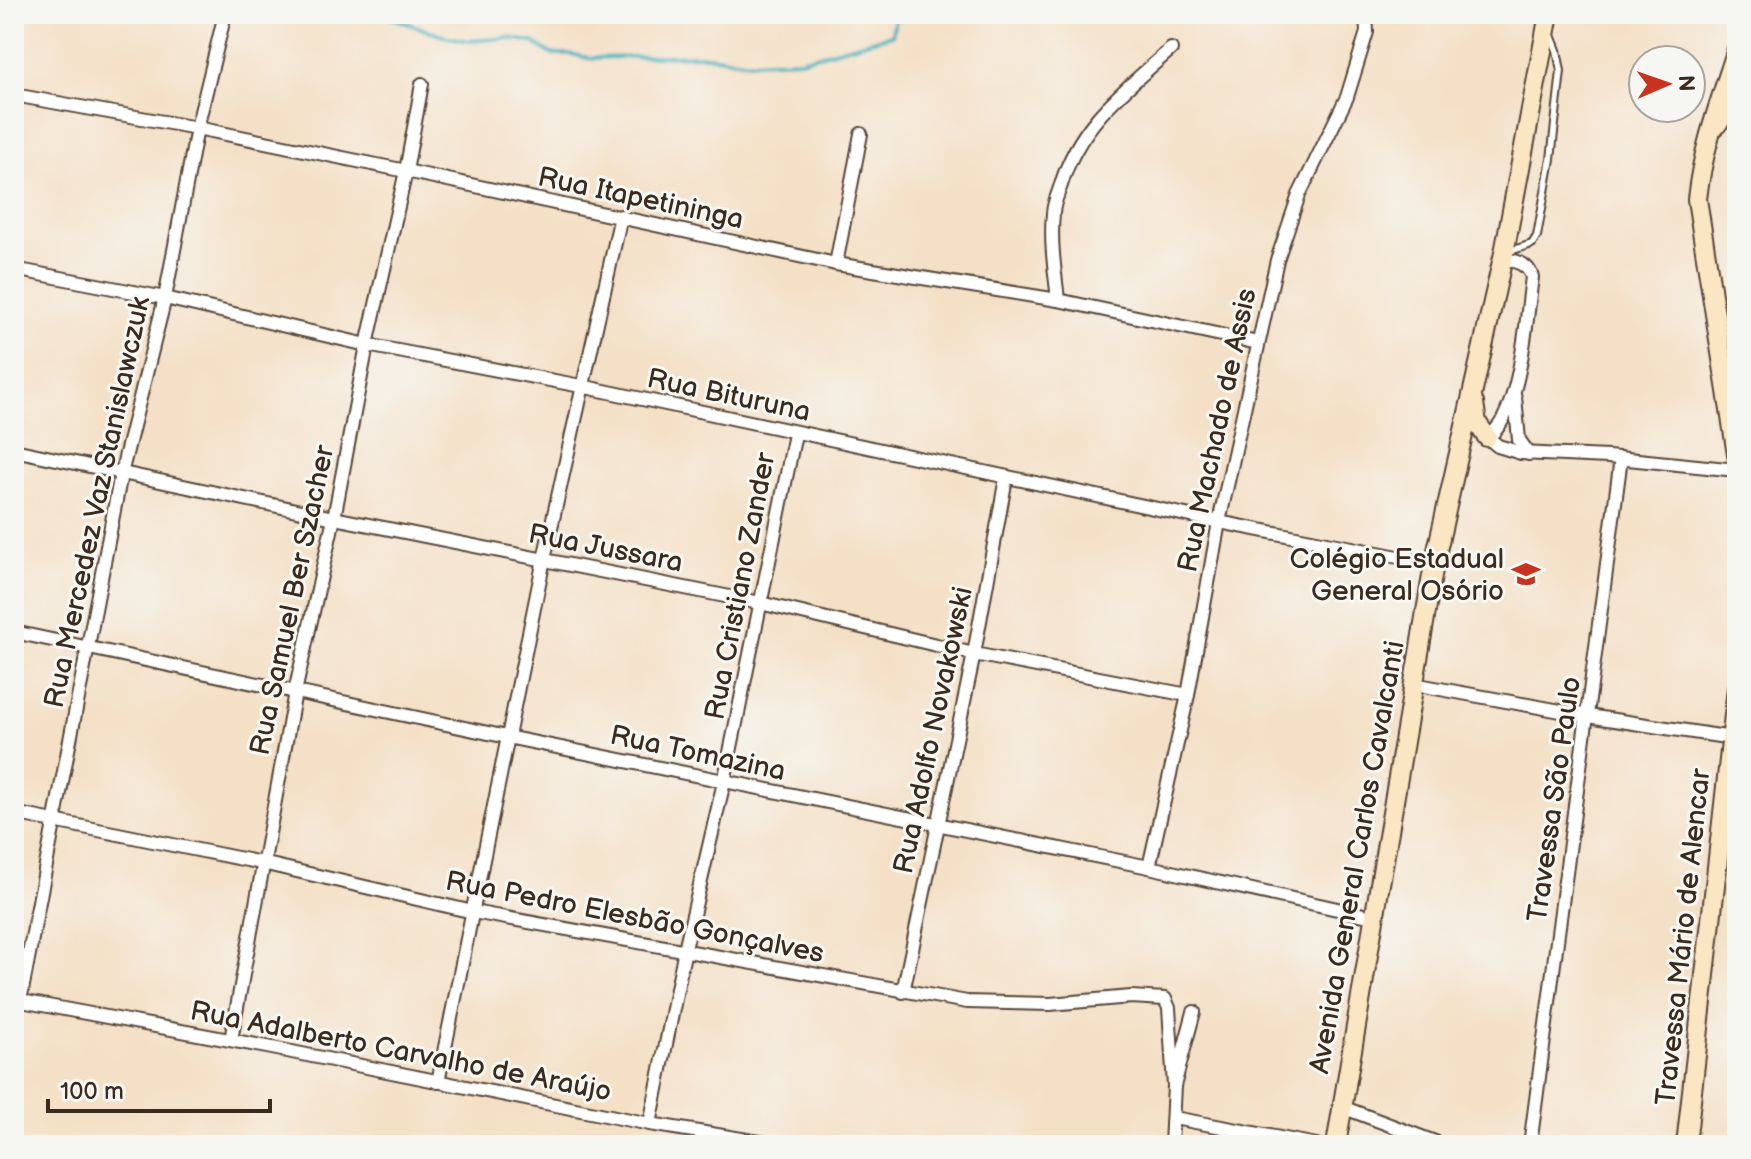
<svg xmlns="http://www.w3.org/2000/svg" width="1751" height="1159" viewBox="0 0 1751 1159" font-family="'Balsamiq Sans',sans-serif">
  <rect width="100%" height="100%" fill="#f6f6f2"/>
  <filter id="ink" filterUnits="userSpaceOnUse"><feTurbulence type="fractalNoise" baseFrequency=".0125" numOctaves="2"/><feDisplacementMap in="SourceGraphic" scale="16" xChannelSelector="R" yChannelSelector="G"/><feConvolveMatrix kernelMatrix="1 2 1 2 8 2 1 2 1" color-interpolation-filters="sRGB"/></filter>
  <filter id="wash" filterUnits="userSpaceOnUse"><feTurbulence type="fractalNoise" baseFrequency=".006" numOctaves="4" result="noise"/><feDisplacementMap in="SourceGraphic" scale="32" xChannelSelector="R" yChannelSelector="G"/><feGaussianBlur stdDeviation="1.8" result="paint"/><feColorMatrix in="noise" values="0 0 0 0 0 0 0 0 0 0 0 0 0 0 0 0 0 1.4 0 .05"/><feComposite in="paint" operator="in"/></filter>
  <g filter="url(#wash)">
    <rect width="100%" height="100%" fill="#f4e0c6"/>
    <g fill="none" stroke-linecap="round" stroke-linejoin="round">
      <g stroke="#3cacb9" stroke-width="4">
        <polyline points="381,14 443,36 469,41 508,38 533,42 551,54 571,54 588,58 701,55 750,62 800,60 892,35 896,14"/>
        <polyline points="1222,14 1233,22"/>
      </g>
    </g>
  </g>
  <g filter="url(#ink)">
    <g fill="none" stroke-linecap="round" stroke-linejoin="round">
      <defs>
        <polyline id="service" points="1507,252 1532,244 1537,236 1551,159 1561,71 1557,50 1551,35"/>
        <g id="minor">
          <polyline points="14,95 197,128 406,171 836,264 1058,300 1258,343"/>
          <path d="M1503 259C1516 260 1528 264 1532 277 1527 312 1521 419 1487 437L1498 446 1521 453 1608 457 1737 470"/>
          <polyline points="836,264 861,134"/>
          <polyline points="14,269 165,298 367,345 581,386 1219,522 1434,564"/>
          <path d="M1058 300C1055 272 1050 242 1053 214 1053 204 1058 194 1061 185 1079 123 1125 90 1171 49"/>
          <polyline points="1515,397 1519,440 1529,454"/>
          <polyline points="14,450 334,518 760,603 974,654 1188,695"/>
          <polyline points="14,632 507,737 1149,867 1373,917"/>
          <polyline points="1413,684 1588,716 1732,738"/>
          <polyline points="14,813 262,863 473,912 967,1002 1050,1004 1131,997 1165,999 1169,1008 1174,1086"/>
          <polyline points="1149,867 1188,695 1219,522 1277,260 1299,195 1347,97 1367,32 1366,14"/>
          <polyline points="903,992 974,654 1006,478"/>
          <polyline points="16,1000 272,1048 650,1124 779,1145"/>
          <polyline points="20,1001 121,474 165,298 197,128 225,14"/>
          <polyline points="231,1040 295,692 334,518 367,345 406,171 422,84"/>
          <polyline points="438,1082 544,559 621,216"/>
          <polyline points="1342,1107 1443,1145"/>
          <polyline points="1174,1118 1317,1145"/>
          <polyline points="650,1124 685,949 724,782 795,434"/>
          <polyline points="1171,1145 1174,1086 1194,1012"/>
          <polyline points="1530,1145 1621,458"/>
        </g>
        <g id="secondary">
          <path d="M1737 49C1721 99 1703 146 1697 199L1737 455"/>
          <polyline points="1715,127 1737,99"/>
          <polyline points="1474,403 1477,423 1487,437"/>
          <polyline points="1336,1145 1434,564 1504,253 1549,14"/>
          <polyline points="1686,1145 1737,688"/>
        </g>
      </defs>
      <use href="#service" stroke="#574537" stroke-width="10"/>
      <use href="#minor" stroke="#574537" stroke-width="16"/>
      <use href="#secondary" stroke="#574537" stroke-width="22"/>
      <use href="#service" stroke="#fff" stroke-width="6"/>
      <use href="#minor" stroke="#fff" stroke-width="12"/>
      <use href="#secondary" stroke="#fbe6c4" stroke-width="18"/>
    </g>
  </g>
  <defs>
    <symbol id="university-bare" viewBox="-9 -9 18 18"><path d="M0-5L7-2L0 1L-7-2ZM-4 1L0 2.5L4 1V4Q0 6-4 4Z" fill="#c8321e" stroke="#f6f6f2" stroke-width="2.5" paint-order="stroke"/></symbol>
  </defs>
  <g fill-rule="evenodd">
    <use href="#university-bare" x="1506" y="554" width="40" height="40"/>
  </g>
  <g text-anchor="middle" stroke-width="6" stroke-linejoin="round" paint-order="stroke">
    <g font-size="28" fill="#3b2a1e" stroke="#f6f6f2">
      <text transform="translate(641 197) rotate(12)" y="10">Rua Itapetininga</text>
      <text transform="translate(729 394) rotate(12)" y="10">Rua Bituruna</text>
      <text transform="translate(1216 430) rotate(-78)" y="10">Rua Machado de Assis</text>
      <text transform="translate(96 502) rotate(-78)" y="10">Rua Mercedez Vaz Stanislawczuk</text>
      <text transform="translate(606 547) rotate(11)" y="10">Rua Jussara</text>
      <text transform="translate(739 586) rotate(-79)" y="10">Rua Cristiano Zander</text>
      <text transform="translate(291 600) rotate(-78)" y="10">Rua Samuel Ber Szacher</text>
      <text transform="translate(932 730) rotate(-78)" y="10">Rua Adolfo Novakowski</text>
      <text transform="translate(698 752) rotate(12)" y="10">Rua Tomazina</text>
      <text transform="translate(1553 799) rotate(-82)" y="10">Travessa São Paulo</text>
      <text transform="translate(1356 857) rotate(-80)" y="10">Avenida General Carlos Cavalcanti</text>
      <text transform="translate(635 916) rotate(11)" y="10">Rua Pedro Elesbão Gonçalves</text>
      <text transform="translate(1682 937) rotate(-84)" y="10">Travessa Mário de Alencar</text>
      <text transform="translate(401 1050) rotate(11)" y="10">Rua Adalberto Carvalho de Araújo</text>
    </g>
    <g font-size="28" fill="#3b2a1e" stroke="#f6f6f2" text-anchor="end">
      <text x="1504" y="568">Colégio Estadual<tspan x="1504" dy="32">General Osório</tspan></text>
    </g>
  </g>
  <rect width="1751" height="1159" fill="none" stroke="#f6f6f2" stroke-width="48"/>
  <g transform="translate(1667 84) rotate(88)"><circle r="38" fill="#f6f6f2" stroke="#aba49d" stroke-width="2"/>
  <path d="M0-6L14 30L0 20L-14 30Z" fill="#c8321e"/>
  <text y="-12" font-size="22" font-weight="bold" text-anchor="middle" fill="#3b2a1e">N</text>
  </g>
  <path d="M48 1099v12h222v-12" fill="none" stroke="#3b2a1e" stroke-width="4"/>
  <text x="60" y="1099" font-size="24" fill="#3b2a1e" stroke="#f6f6f2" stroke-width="6" paint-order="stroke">100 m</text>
</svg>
